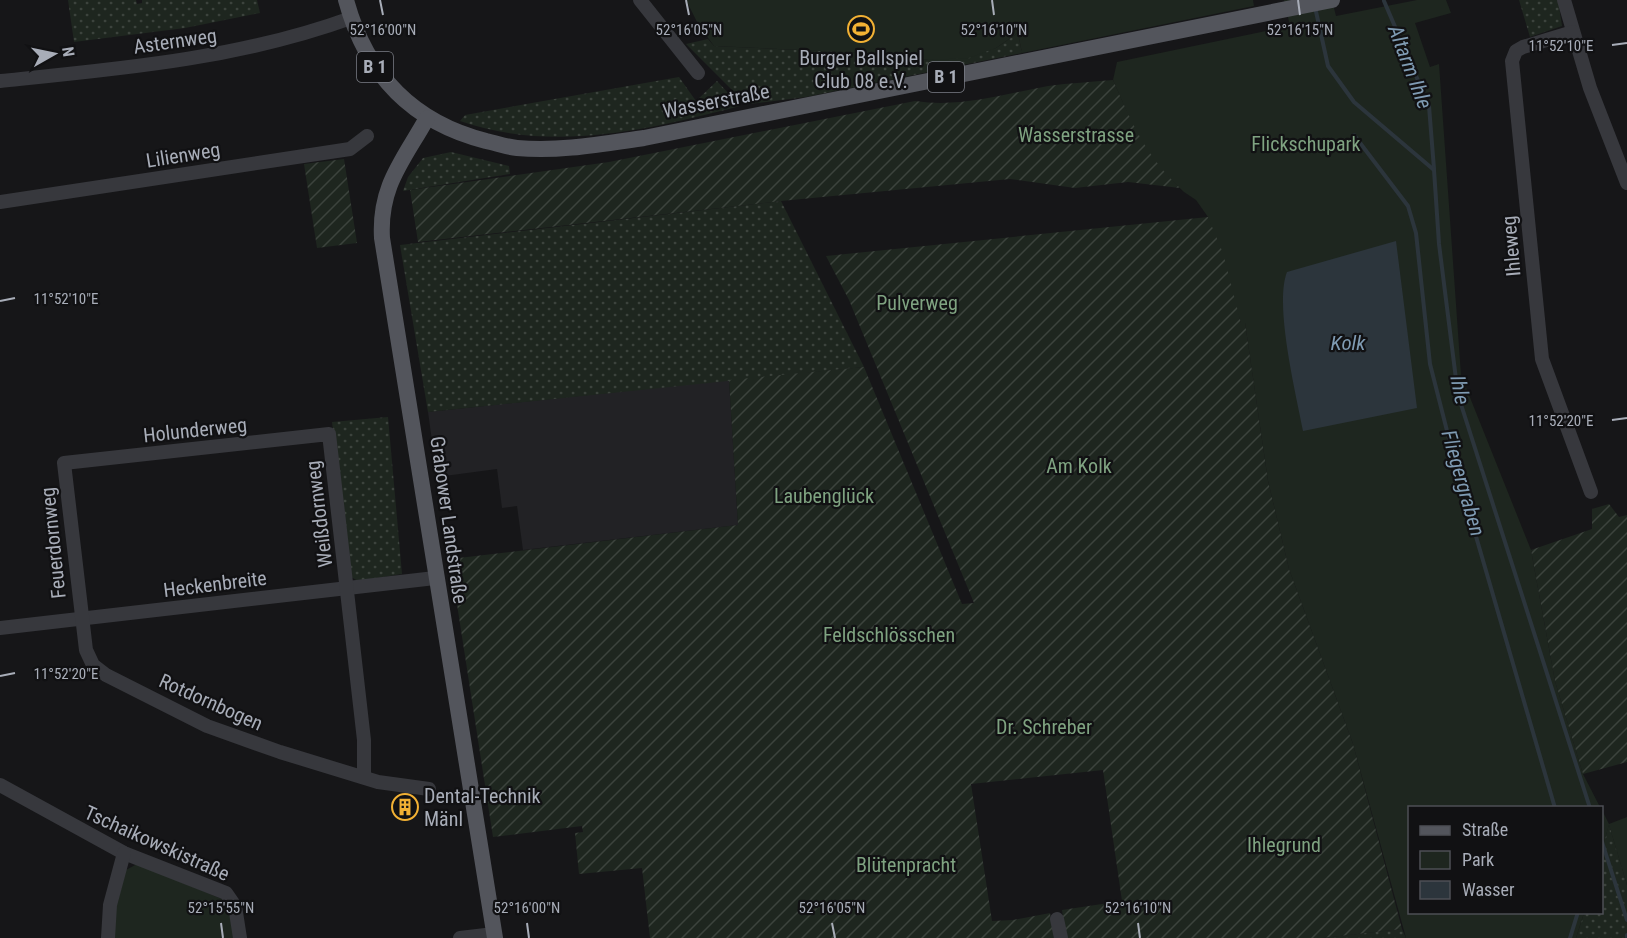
<svg xmlns="http://www.w3.org/2000/svg" width="1627" height="938" viewBox="0 0 1627 938" font-family="'Roboto Condensed',sans-serif">
  <defs>
    <pattern id="grass-dots" width="8" height="8" patternUnits="userSpaceOnUse" patternTransform="scale(1.5)"><rect width="8" height="8" fill="#1e261f"/><path d="M2 2h.1M6 6h.1" fill="none" stroke="#3c433d" stroke-width="1.8" stroke-linecap="round"/></pattern>
    <pattern id="garden-furrows" width="10" height="10" patternUnits="userSpaceOnUse" patternTransform="scale(1.5)"><rect width="10" height="10" fill="#1e261f"/><path d="M-1 1l2-2M0 10L10 0M9 11l2-2" fill="none" stroke="#3c433d"/></pattern>
  </defs>
  <rect width="100%" height="100%" fill="#161618"/>
  <polygon fill="#222225" points="729,380 738,525 523,550 517,506 502,508 497,469 437,477 428,412"/>
  <g fill="url(#grass-dots)">
    <polygon points="68,0 136,0 137,4 142,3 142,0 257,0 260,13 185,28 74,42"/>
    <polygon points="1519,0 1558,0 1562,26 1530,37"/>
    <polygon points="1018,33 1022,53 806,97 749,104 747,97 740,98 686,44 708,39 714,46 864,53 929,60 996,48"/>
    <path d="M679 77 696 101 717 81 740 106C648 130 553 153 460 121L465 115Z"/>
    <polygon points="451,152 509,166 510,174 403,191 408,177 423,158"/>
    <polygon points="781,201 864,367 428,412 400,245"/>
    <polygon points="388,417 402,574 358,581 351,577 332,422"/>
    <polygon points="1609,824 1627,885 1627,938 1576,938 1584,913 1602,912 1602,849"/>
    <polygon points="1402,929 1406,938 1322,938"/>
  </g>
  <g fill="#1e261f">
    <polygon points="686,0 1253,0 1254,6 1022,53 1018,33 996,48 969,58 929,60 864,53 714,46 698,24"/>
    <polygon points="1284,0 1332,0 1336,16 1417,0 1446,0 1451,13 1415,23 1430,67 1439,64 1461,375 1531,550 1555,681 1583,774 1600,807 1410,808 1410,912 1584,913 1576,938 1406,938 1353,744 1289,569 1268,481 1245,323 1241,323 1208,217 1196,200 1184,192 1162,171 1139,140 1113,80 1117,62 1290,26"/>
    <polygon points="1602,810 1609,824 1627,817 1627,885 1609,825 1602,849"/>
    <polygon points="137,864 227,901 235,938 114,938 113,919 126,870"/>
  </g>
  <g fill="url(#garden-furrows)">
    <path d="M1113 80C1133 125 1144 153 1180 188L1128 182 1075 188 1010 179 781 201 418 242 410 190 609 162 915 101C961 108 1004 94 1048 86 1069 83 1092 82 1113 80Z"/>
    <polygon points="344,159 357,243 317,248 304,164"/>
    <polygon points="1208,217 1223,253 1241,323 1245,323 1268,481 1289,569 1353,744 1402,929 1322,938 1066,938 1062,910 1122,901 1103,770 971,784 992,921 1013,920 1050,913 1054,938 650,938 642,868 579,874 575,833 583,832 582,826 493,837 450,559 738,525 729,380 864,367 962,604 974,603 849,300 826,256"/>
    <polygon points="1609,504 1619,517 1627,515 1627,762 1583,774 1555,681 1531,550 1592,529 1592,509"/>
  </g>
  <path fill="#2c353c" d="M1396 241 1417 408 1303 431C1296 394 1274 305 1287 272Z"/>
  <g fill="none" stroke-linecap="round" stroke-linejoin="round">
    <g stroke="#2c353c" stroke-width="4">
      <polyline points="1384,1 1429,106 1434,169"/>
      <polyline points="1315,7 1328,66 1354,102 1434,170 1439,244 1458,395 1590,808"/>
      <polyline points="1354,135 1408,206 1416,233 1430,364 1459,478 1555,808"/>
      <polyline points="1602,842 1627,920"/>
      <polyline points="1570,938 1578,912"/>
      <polyline points="1627,938 1627,935"/>
    </g>
    <g stroke="#37383d" stroke-width="14">
      <polyline points="640,0 698,73"/>
      <polyline points="1564,0 1590,88 1627,183"/>
      <polyline points="1573,32 1523,47 1516,51 1512,61 1542,359 1591,492"/>
      <path d="M0 81C119 69 238 59 351 18"/>
      <polyline points="0,202 350,149 367,136"/>
      <polyline points="0,628 435,578"/>
      <polyline points="364,777 364,740 329,434 64,463 86,650 93,665 106,675 207,726 280,752 378,782 429,789"/>
      <polyline points="0,785 124,853 226,893 235,906 240,938"/>
      <polyline points="1057,919 1061,938"/>
      <polyline points="108,938 110,905 124,853"/>
      <polyline points="460,938 494,934"/>
    </g>
    <g stroke="#53555c" stroke-width="16">
      <path d="M346 0C366 74 411 122 486 141 496 143 506 147 517 148 559 152 602 144 644 138L1332 0"/>
      <path d="M427 118C403 161 379 186 382 238L495 938"/>
    </g>
  </g>
  <path fill="none" stroke="#a8adb8" stroke-width="2" d="M380 0 383 15M686 0 689 15M992 0 994 15M1298 0 1300 15M1612 45 1627 43M0 301 15 298M1612 420 1627 418M0 676 15 673M221 923 223 938M527 923 529 938M832 923 835 938M1138 923 1140 938"/>
  <defs>
    <symbol id="stadium-ring" viewBox="-11 -11 22 22"><circle r="9.5" fill="#111113" stroke="#f2b134" stroke-width="1.5"/><path d="M0-5a6.5 5 0 1 0 0 10a6.5 5 0 1 0 0-10ZM-3.5-1.8h7v3.6h-7Z" fill="#f2b134"/></symbol>
    <symbol id="building-ring" viewBox="-11 -11 22 22"><circle r="9.5" fill="#111113" stroke="#f2b134" stroke-width="1.5"/><path d="M-4-6H4V6H1V3H-1V6H-4ZM-2.5-4.3h1.7v1.8h-1.7ZM.8-4.3h1.7v1.8H.8ZM-2.5-1h1.7V.8h-1.7ZM.8-1h1.7V.8H.8Z" fill="#f2b134"/></symbol>
  </defs>
  <g fill-rule="evenodd">
    <use href="#stadium-ring" x="846" y="14" width="30" height="30"/>
    <use href="#building-ring" x="390" y="792" width="30" height="30"/>
  </g>
  <g text-anchor="middle" stroke-width="4.5" stroke-linejoin="round" paint-order="stroke">
    <g fill="#111113" stroke="#7b7e86" stroke-width="1.5">
      <rect x="357" y="52" width="36" height="30" rx="4.5"/>
      <rect x="928" y="62" width="36" height="30" rx="4.5"/>
    </g>
    <g font-size="18" font-weight="bold" fill="#a8adb8">
      <text x="375" y="73">B 1</text>
      <text x="946" y="83">B 1</text>
    </g>
    <g font-size="20" fill="#a8adb8" stroke="#111113">
      <text transform="translate(175 41) rotate(-8)" y="7">Asternweg</text>
      <text transform="translate(716 101) rotate(-11)" y="7">Wasserstraße</text>
      <text transform="translate(183 155) rotate(-9)" y="7">Lilienweg</text>
      <text transform="translate(1511 246) rotate(-95)" y="7">Ihleweg</text>
      <text transform="translate(195 430) rotate(-6)" y="7">Holunderweg</text>
      <text transform="translate(319 514) rotate(-97)" y="7">Weißdornweg</text>
      <text transform="translate(449 520) rotate(82)" y="7">Grabower Landstraße</text>
      <text transform="translate(53 543) rotate(-96)" y="7">Feuerdornweg</text>
      <text transform="translate(215 584) rotate(-7)" y="7">Heckenbreite</text>
      <text transform="translate(211 702) rotate(24)" y="7">Rotdornbogen</text>
      <text transform="translate(157 843) rotate(24)" y="7">Tschaikowskistraße</text>
    </g>
    <g font-size="20" fill="#a8adb8" stroke="#111113">
      <text x="861" y="65">Burger Ballspiel<tspan x="861" dy="23">Club 08 e.V.</tspan></text>
      <text x="424" y="803" text-anchor="start">Dental-Technik<tspan x="424" dy="23">Mänl</tspan></text>
    </g>
    <g font-size="20" fill="#7fa381" stroke="#111113">
      <text x="1076" y="142">Wasserstrasse</text>
      <text x="1306" y="151">Flickschupark</text>
      <text x="917" y="310">Pulverweg</text>
      <text x="1079" y="473">Am Kolk</text>
      <text x="824" y="503">Laubenglück</text>
      <text x="889" y="642">Feldschlösschen</text>
      <text x="1044" y="734">Dr. Schreber</text>
      <text x="1284" y="852">Ihlegrund</text>
      <text x="906" y="872">Blütenpracht</text>
    </g>
    <g font-size="21" font-style="italic" fill="#7f9bb3" stroke="#111113">
      <text transform="translate(1410 67) rotate(69)" y="7">Altarm Ihle</text>
      <text x="1348" y="350">Kolk</text>
      <text transform="translate(1460 390) rotate(79)" y="7">Ihle</text>
      <text transform="translate(1463 483) rotate(74)" y="7">Fliegergraben</text>
    </g>
  </g>
  <g font-size="15" text-anchor="middle" fill="#a8adb8" stroke="#111113" stroke-width="4.5" stroke-linejoin="round" paint-order="stroke">
    <text x="383" y="35">52°16'00"N</text>
    <text x="689" y="35">52°16'05"N</text>
    <text x="994" y="35">52°16'10"N</text>
    <text x="1300" y="35">52°16'15"N</text>
    <text x="1561" y="51">11°52'10"E</text>
    <text x="66" y="304">11°52'10"E</text>
    <text x="1561" y="426">11°52'20"E</text>
    <text x="66" y="679">11°52'20"E</text>
    <text x="221" y="913">52°15'55"N</text>
    <text x="527" y="913">52°16'00"N</text>
    <text x="832" y="913">52°16'05"N</text>
    <text x="1138" y="913">52°16'10"N</text>
  </g>
  <rect x="1408" y="806" width="195" height="108" fill="#111113" stroke="#4d4f55" stroke-width="1.5"/>
  <rect x="1420" y="826" width="30" height="9" fill="#53555c" stroke="#4d4f55" stroke-width="1.5"/>
  <text x="1462" y="836" font-size="18" fill="#a8adb8">Straße</text>
  <rect x="1420" y="851" width="30" height="18" fill="#1e261f" stroke="#4d4f55" stroke-width="1.5"/>
  <text x="1462" y="866" font-size="18" fill="#a8adb8">Park</text>
  <rect x="1420" y="881" width="30" height="18" fill="#2c353c" stroke="#4d4f55" stroke-width="1.5"/>
  <text x="1462" y="896" font-size="18" fill="#a8adb8">Wasser</text>
  <g transform="translate(54 54) rotate(81)" stroke="#111113" stroke-width="4.5" paint-order="stroke">
  <path d="M0-4.5L10 22L0 15L-10 22Z" fill="#a8adb8"/>
  <text y="-9" font-size="16" font-weight="bold" text-anchor="middle" fill="#a8adb8">N</text>
  </g>
</svg>
